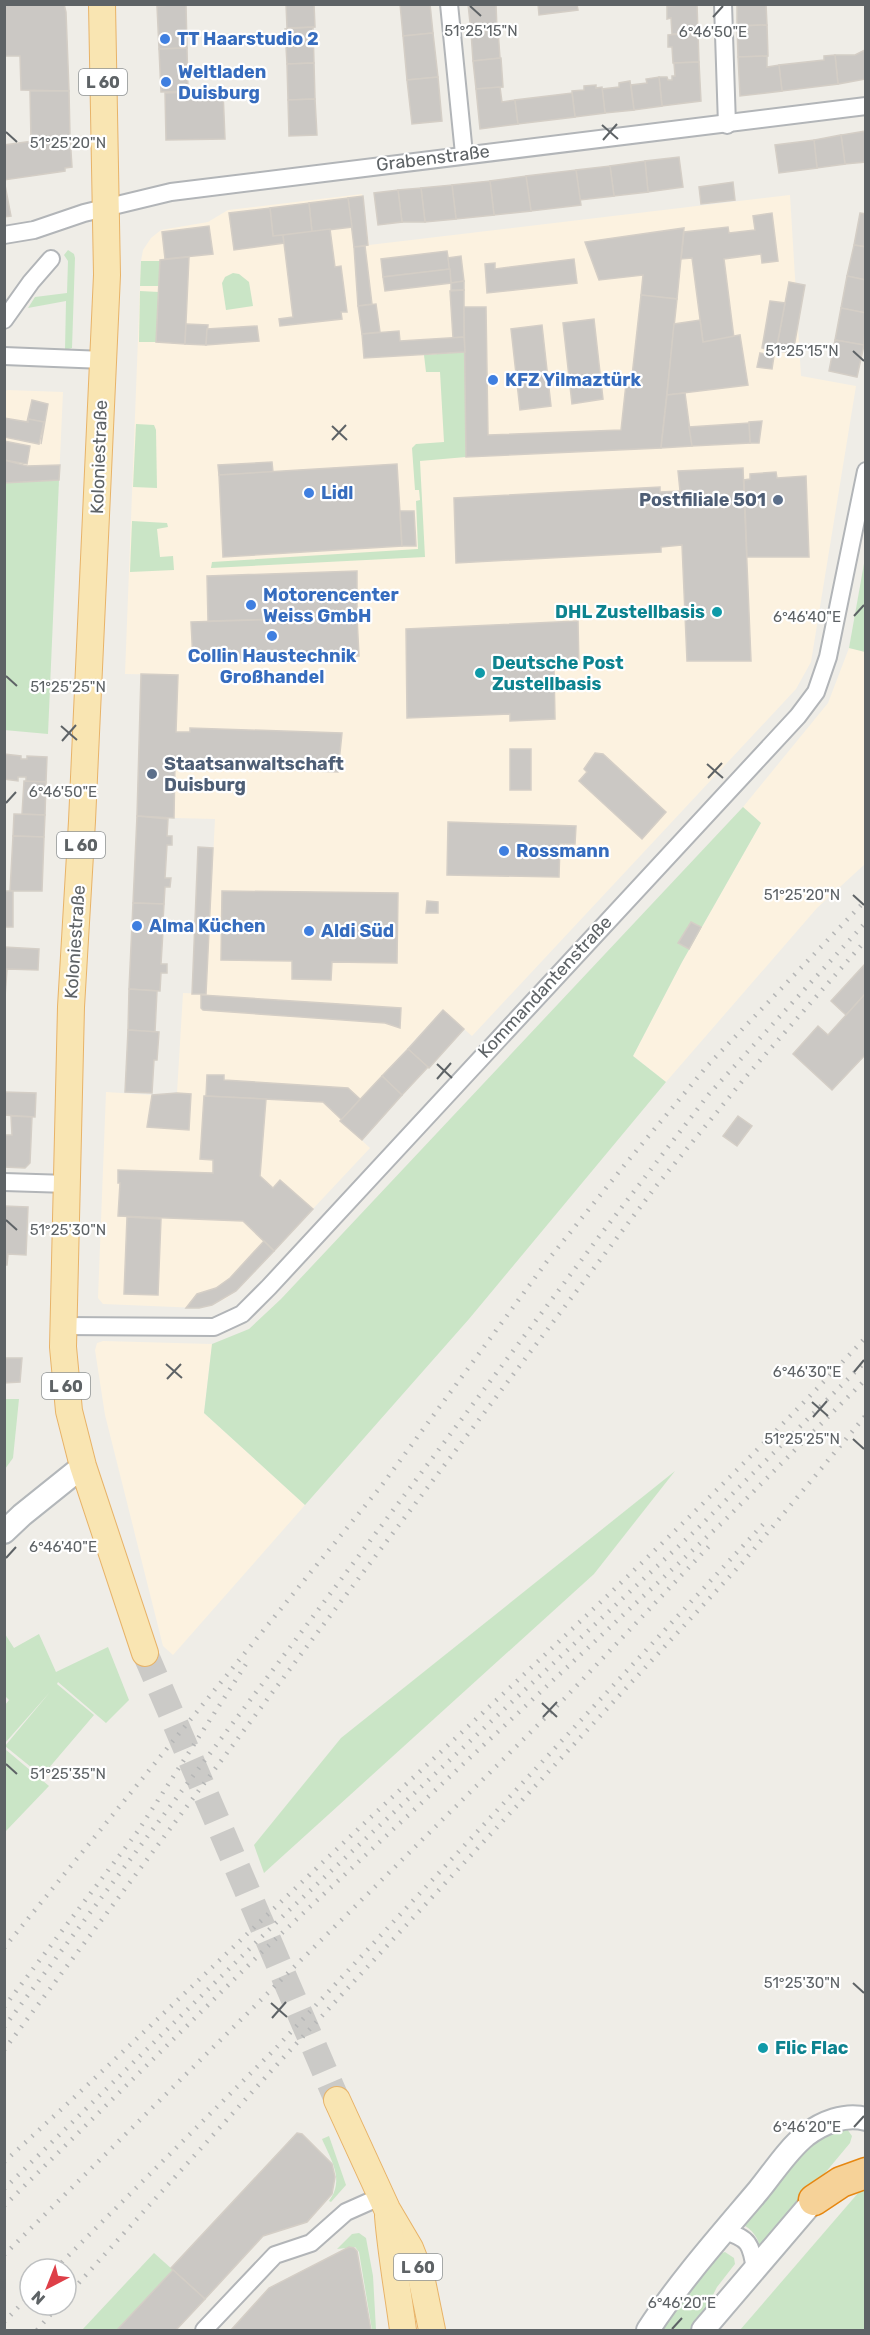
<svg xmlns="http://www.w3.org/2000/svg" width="870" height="2335" viewBox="0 0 870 2335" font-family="Rubik,sans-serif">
  <rect width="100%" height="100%" fill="#efede7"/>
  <g fill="#fcf2e0">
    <polygon points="362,194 369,245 790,195 801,376 856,386 811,662 796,689 472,1036 442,1010 341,1121 370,1148 236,1291 225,1299 199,1308 103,1304 98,1298 106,1092 152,1095 177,1093 183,993 206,994 215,819 174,818 178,675 125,674 141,261 143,250 151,238 161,230 208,222 228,210"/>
    <polygon points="8,390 63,392 59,480 5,483 5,391"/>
    <polygon points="849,648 865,651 865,864 817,908 666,1082 633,1056 682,962 761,823 743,807 828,703"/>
    <polygon points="103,1341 212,1344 204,1413 305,1505 173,1655 163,1646 105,1415 95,1350 97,1343"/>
  </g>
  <g fill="#cae5c6">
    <polygon points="68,250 74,254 75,258 72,348 65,350 66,301 28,308 35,297 67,293 68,261 64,255"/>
    <polygon points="141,261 160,261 159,286 140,286"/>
    <polygon points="233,273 239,274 249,282 253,306 226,310 222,283 225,277"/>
    <polygon points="140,291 159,292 156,342 139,342"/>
    <polygon points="465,352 466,457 420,461 425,557 211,568 212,562 418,549 416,501 420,500 419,490 415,490 412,448 416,444 444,442 440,372 426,372 424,355"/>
    <polygon points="136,424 154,425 156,430 157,488 133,487"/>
    <polygon points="59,480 48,734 4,730 5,483"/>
    <polygon points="132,521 167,523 168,527 157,529 160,557 173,556 174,570 130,572"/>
    <polygon points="865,558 866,651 865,652 849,648"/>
    <polygon points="743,807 761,823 682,962 633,1056 666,1082 469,1319 305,1505 204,1413 212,1344 249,1329 281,1299"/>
    <polygon points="5,1399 19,1399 13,1458 5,1469"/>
    <polygon points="675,1471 594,1574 264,1873 254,1845 341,1738"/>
    <polygon points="5,1634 14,1648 39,1634 56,1672 108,1647 129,1700 106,1723 58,1682 57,1684 94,1715 42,1776 5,1746 50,1692 5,1743 5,1705 9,1700 5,1696"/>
    <polygon points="5,1749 49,1786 5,1832"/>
    <path d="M838 2128 847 2129 852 2136 850 2143 761 2250C758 2238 753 2229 741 2224L803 2149Z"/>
    <path d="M329 2136 346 2185 331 2202 329 2201C345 2180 331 2160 322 2139Z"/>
    <polygon points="865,2185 865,2330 740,2330"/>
    <polygon points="359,2233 366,2238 373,2276 376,2330 372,2330 359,2252 355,2247 337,2249 352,2234"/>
    <polygon points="725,2252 734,2258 735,2264 717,2287 702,2317 692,2330 661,2330 668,2318 716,2255"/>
    <polygon points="154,2253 173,2270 117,2330 82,2330"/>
  </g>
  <g fill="#cbc8c4" stroke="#d4cec6" stroke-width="1.5">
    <polygon points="4,4 64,4 66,12 69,91 21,90 20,56 4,56"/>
    <polygon points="186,4 187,48 159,49 157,6"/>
    <polygon points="286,4 314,4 315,27 287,28"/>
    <polygon points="400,4 430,4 433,33 403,36"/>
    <polygon points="468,4 496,4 497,30 471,32"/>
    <polygon points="538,4 577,4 578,10 539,15"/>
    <polygon points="697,4 698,33 672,34 671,18 667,19 667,6"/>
    <polygon points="737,4 766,4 767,25 737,26"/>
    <polygon points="767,25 768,56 738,57 737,26"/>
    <polygon points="313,27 314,63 287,64 285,29"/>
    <polygon points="498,30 500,58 473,61 471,32"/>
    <polygon points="433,33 438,77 407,80 403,36"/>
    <polygon points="698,33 699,62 673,63 672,47 668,47 668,35"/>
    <polygon points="187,48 188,91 161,92 159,49"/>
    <polygon points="865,50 866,79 838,84 835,55 855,55"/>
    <polygon points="835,55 838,84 782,91 779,65 824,60 824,56"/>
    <polygon points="767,56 767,67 779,65 782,91 740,96 738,57"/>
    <polygon points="501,58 503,87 476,89 473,61"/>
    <polygon points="699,62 701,101 662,106 659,77 667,77 668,80 672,80 672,76 675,76 674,63"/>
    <polygon points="314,63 315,99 288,100 287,64"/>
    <polygon points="438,77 442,121 412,124 407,80"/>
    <polygon points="659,77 662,106 634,110 631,85 647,83 646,79"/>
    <polygon points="630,81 634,110 605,113 602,89 619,87 619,83"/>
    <polygon points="596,85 596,88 602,87 605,113 575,117 572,91 584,90 584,86"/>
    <polygon points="500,87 502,102 515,100 518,124 480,129 476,89"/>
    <polygon points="30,91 69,91 70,136 31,141"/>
    <polygon points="223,91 225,139 166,140 165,93"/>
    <polygon points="572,93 575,117 518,124 515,100"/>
    <polygon points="315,99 317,135 289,136 288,100"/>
    <polygon points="866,131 866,162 845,164 841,135"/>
    <polygon points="841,135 845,164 817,168 814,140"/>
    <polygon points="70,136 72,167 65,168 65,171 4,180 4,145"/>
    <polygon points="814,140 817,168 779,173 775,145"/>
    <polygon points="679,157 683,187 648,192 645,161"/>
    <polygon points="645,161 648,192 614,196 610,166"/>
    <polygon points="610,166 614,196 580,200 576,170"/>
    <polygon points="576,170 581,205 531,211 526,176"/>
    <polygon points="526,176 531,211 494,215 490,181"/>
    <polygon points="4,180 11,216 4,217"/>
    <polygon points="490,181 494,215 456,219 452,185"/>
    <polygon points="733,182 735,200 701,204 699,187"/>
    <polygon points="452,185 456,219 425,222 421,188"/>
    <polygon points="421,188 425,222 402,222 398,190"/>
    <polygon points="398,190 402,222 378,225 374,193"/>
    <polygon points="363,196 368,245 354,247 348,198"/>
    <polygon points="348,198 352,227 312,232 309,203"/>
    <polygon points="309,203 312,232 273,236 270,208"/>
    <polygon points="270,208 273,236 283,235 284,243 234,250 229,213"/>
    <polygon points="772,213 778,261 762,263 761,254 724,259 734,338 703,342 692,258 681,259 684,232 728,227 729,233 755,230 753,216"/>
    <polygon points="860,213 866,214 866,247 854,245"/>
    <polygon points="209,226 213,254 165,259 162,232"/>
    <polygon points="684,228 677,299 641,295 643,275 599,280 585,242"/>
    <polygon points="330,229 335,267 341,266 347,312 341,312 342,319 280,326 279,319 293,317 283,235"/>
    <polygon points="854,245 866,247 866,280 847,276"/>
    <polygon points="365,246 372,304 358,306 354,247"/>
    <polygon points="447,251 450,269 383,277 381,259"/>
    <polygon points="461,256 464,281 451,283 448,258"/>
    <polygon points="189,257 185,344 156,342 160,260"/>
    <polygon points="574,259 577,283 487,293 485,264 495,263 495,269"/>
    <polygon points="450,269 451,283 385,291 383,277"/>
    <polygon points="847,276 866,280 866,313 841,308"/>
    <polygon points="464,281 464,290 451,290 451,283"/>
    <polygon points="789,282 805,285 793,353 776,351"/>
    <polygon points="464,290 464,337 453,338 450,291"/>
    <polygon points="641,295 677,299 661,448 466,457 464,307 486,307 488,435 621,430 626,384 631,385"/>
    <polygon points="770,301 785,303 776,351 762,348"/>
    <polygon points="376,304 380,332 362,334 358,306"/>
    <polygon points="841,308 866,313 864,345 835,340"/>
    <polygon points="594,319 603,399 572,404 563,323"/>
    <polygon points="700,320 703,342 740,335 748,385 667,395 674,324"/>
    <polygon points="186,324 208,325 206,345 185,344"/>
    <polygon points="542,325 551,406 520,410 511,329"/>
    <polygon points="257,326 259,341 206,345 207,329"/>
    <polygon points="399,331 400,341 464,337 465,352 364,358 362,334"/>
    <polygon points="835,340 864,345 857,377 829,371"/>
    <polygon points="760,353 774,356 772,369 757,367"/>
    <polygon points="685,393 692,446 661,448 667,395"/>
    <polygon points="32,400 48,404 41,444 44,422 28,419 27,422"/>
    <polygon points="4,418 28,422 28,419 44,422 39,444 4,437"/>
    <polygon points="762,421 759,443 750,443 749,422"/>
    <polygon points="749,423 750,443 692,446 689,427"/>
    <polygon points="4,441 30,446 27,464 4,460"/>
    <polygon points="4,460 27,466 60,465 59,480 4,483"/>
    <polygon points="272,462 273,472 219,475 218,465"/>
    <polygon points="397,464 402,546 223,557 219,475"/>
    <polygon points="743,468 751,661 687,661 682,545 661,547 661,552 456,563 454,498 660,487 660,492 680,491 678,471"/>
    <polygon points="776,472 777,478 806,476 809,557 747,557 744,480 750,479 750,474"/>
    <polygon points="400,511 414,511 416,546 402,546"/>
    <polygon points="357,571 357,617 208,621 207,576"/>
    <polygon points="357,617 359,656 193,661 191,622"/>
    <polygon points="578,621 579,667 554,668 555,719 510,721 510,714 407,718 406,629"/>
    <polygon points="141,674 178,675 176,732 190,732 190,728 342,733 338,772 189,766 189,760 175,760 174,818 137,816"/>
    <rect x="510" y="749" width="21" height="41"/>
    <polygon points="595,753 603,754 666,812 642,839 579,781 587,772 584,769"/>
    <polygon points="4,754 21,756 21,759 27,759 27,756 47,757 46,782 26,782 26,777 18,777 18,781 4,779"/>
    <polygon points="24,781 46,782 45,815 22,814"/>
    <polygon points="14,814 45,815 44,837 13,836"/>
    <polygon points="137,816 168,819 167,836 172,836 172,845 167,845 165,878 171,878 170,887 165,887 164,904 133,903"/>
    <polygon points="448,822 576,826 575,844 560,844 559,877 447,875"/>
    <polygon points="13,836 44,837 42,891 10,891"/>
    <polygon points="198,847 213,848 206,994 192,994"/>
    <rect x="4" y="891" width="9" height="36"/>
    <polygon points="222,891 398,893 397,963 332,962 331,980 292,979 292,961 221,960"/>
    <polygon points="427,901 438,902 438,913 426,913"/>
    <polygon points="133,903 164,904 163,921 169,922 168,931 163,931 161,964 167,964 167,973 161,973 160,991 129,989"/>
    <polygon points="691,922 701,927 689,949 678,943"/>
    <polygon points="4,947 39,949 38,970 7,969 4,1011"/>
    <polygon points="866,963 866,993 846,1015 831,1001"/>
    <polygon points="129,989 157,991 155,1032 128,1030"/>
    <polygon points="866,993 866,1054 832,1090 793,1054 818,1026 828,1035"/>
    <polygon points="201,995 401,1008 400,1028 385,1023 203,1010 201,1008"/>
    <polygon points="443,1010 464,1029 429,1068 408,1049"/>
    <polygon points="128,1030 159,1032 157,1060 154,1060 152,1093 125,1092"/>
    <polygon points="408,1049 428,1067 402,1095 382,1076"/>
    <polygon points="207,1075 224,1075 224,1080 348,1088 360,1099 342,1120 323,1102 206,1096"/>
    <polygon points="382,1076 402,1095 362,1140 340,1121"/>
    <polygon points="4,1092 36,1093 35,1117 4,1115"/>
    <polygon points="177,1093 191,1094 189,1130 147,1127 152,1095"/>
    <polygon points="204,1096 266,1099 260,1176 273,1188 280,1180 313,1209 274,1251 243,1221 118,1216 120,1183 118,1183 118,1170 213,1173 213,1160 200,1159"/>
    <polygon points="11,1116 32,1117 30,1163 25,1168 4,1167 4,1135 12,1135"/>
    <polygon points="738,1116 752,1126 737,1146 723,1136"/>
    <polygon points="4,1206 28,1207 26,1255 8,1254 7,1265 4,1265"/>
    <polygon points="127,1217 161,1219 158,1295 124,1294"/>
    <polygon points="264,1241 274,1251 236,1291 212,1305 199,1308 186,1308 197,1294 216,1288 230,1278"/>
    <polygon points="4,1358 22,1358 20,1382 4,1383"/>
    <polygon points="297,2133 302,2134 332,2164 335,2177 332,2194 307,2222 263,2236 205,2299 171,2268"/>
    <polygon points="349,2247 354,2248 357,2251 371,2330 231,2330 269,2288"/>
    <polygon points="173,2270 205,2299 176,2330 117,2330"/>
  </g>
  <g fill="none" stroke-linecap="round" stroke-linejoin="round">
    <polyline stroke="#cbcac7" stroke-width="26" stroke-dasharray="26 13" stroke-linecap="butt" points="145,1653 337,2100"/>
    <defs>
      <g id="street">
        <polyline points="449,4 464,154"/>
        <polyline points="723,4 727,125"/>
        <polyline points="4,235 34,230 84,213 171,192 866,106"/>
        <polyline points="4,320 31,282 51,259"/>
        <polyline points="4,356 104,360"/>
        <polyline points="4,1182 68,1184"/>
        <polyline points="63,1326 214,1327 242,1314 269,1287 798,716 816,692 828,657 866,471"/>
        <path d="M724 2231C749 2238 751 2244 755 2269"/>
        <polyline points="204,2330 275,2255 311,2243 346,2212 382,2196"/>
      </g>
      <g id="secondary">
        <polyline points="4,1532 22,1515 83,1466"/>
        <path d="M648 2330C680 2281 720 2236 758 2191 773 2173 787 2150 806 2135 822 2123 845 2113 866 2119"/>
        <polyline points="703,2330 814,2200"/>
      </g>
      <g id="primary">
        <polyline points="102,4 107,275 82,821 71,1007 63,1347 69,1411 83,1466 145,1653"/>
        <polyline points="337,2100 387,2209 410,2248 421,2276 432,2330"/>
        <path d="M388 2216C391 2254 398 2292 403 2330"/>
      </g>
      <polyline id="highway" points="814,2200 841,2182 866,2173"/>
    </defs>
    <use href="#street" stroke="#b2b5b8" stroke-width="20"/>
    <use href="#secondary" stroke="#b3b7ba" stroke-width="26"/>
    <use href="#primary" stroke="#e8b368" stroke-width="28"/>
    <use href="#highway" stroke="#e68711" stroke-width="33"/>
    <use href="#street" stroke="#fff" stroke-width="16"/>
    <use href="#secondary" stroke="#fff" stroke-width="22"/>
    <use href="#primary" stroke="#f9e5b2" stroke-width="26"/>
    <use href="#highway" stroke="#f6d298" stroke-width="30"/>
    <g stroke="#b5b6b6" stroke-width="4.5" stroke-dasharray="1.5 8" stroke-linecap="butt">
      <polyline points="4,1948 382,1485 548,1260 627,1162 708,1065 866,900"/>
      <polyline points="4,2007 138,1831 250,1658"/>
      <polyline points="4,2027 598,1238 709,1094 866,922"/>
      <polyline points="4,2050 308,1645 657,1185 749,1073 866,940"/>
      <path d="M4 2162C128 2049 248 1932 371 1817 539 1660 709 1505 866 1337"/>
      <polyline points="4,2189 284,1915 697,1529 866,1361"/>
      <polyline points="4,2206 267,1947 724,1521 866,1379"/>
      <polyline points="4,2255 564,1699 714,1541"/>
      <polyline points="55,2269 276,2048 768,1519"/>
      <polyline points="66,2297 283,2058 744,1561 866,1415"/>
      <polyline points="4,2322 30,2295"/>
      <polyline points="37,2330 59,2305"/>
    </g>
  </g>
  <path fill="none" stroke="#5e6366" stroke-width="2" d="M470 6 481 16M713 17 723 6M602 125 618 139M6 132 17 142M603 140 617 124M853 351 864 361M332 426 347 440M332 440 346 425M854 616 864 605M6 676 17 686M61 726 77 740M62 741 76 725M707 764 723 778M708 778 722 763M6 803 16 792M853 895 864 905M437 1064 452 1078M437 1079 451 1063M6 1220 17 1230M166 1364 182 1378M854 1372 864 1360M167 1379 181 1364M812 1402 828 1416M813 1417 827 1401M853 1439 864 1449M6 1558 16 1547M542 1703 557 1717M543 1717 557 1702M6 1764 17 1774M853 1983 864 1993M271 2003 287 2017M272 2018 286 2002M854 2127 864 2116M672 2329 682 2318"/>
  <g fill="#3f7fe0" stroke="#fff" stroke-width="2">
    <circle cx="165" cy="39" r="6"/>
    <circle cx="166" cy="82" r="6"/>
    <circle cx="493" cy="380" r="6"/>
    <circle cx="309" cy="493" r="6"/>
    <circle cx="251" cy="605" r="6"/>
    <circle cx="272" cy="636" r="6"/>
    <circle cx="504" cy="851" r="6"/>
    <circle cx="137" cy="926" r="6"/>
    <circle cx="309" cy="931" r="6"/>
  </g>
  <g fill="#5c6f8a" stroke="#fff" stroke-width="2">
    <circle cx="778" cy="500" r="6"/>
    <circle cx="152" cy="774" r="6"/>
  </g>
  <g fill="#0f9aa8" stroke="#fff" stroke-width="2">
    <circle cx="717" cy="612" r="6"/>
    <circle cx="480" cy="673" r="6"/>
    <circle cx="763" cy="2048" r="6"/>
  </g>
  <g text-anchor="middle" stroke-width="4.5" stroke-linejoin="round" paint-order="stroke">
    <g fill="#fff" stroke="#8e9294" stroke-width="1.5">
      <rect x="79" y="69" width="48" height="26" rx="4.5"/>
      <rect x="57" y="832" width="48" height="26" rx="4.5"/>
      <rect x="42" y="1373" width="48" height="26" rx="4.5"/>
      <rect x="394" y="2254" width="48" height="26" rx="4.5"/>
    </g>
    <g font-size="16" font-weight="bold" fill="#5e6366">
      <text x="103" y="88">L 60</text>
      <text x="81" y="851">L 60</text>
      <text x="66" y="1392">L 60</text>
      <text x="418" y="2273">L 60</text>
    </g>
    <g font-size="18" font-weight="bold" fill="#366cbe" stroke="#fff" text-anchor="start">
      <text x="177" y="45">TT Haarstudio 2</text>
      <text x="178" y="78">Weltladen<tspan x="178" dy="21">Duisburg</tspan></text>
      <text x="505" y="386">KFZ Yilmaztürk</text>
      <text x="321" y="499">Lidl</text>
      <text x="263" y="601">Motorencenter<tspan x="263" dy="21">Weiss GmbH</tspan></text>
      <text x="272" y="662" text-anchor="middle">Collin Haustechnik<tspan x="272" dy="21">Großhandel</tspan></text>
      <text x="516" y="857">Rossmann</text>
      <text x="149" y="932">Alma Küchen</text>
      <text x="321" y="937">Aldi Süd</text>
    </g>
    <g font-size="18" fill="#5e6366" stroke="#fff">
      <text transform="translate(433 158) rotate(-7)" y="6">Grabenstraße</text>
      <text transform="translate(99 457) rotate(-88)" y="6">Koloniestraße</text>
      <text transform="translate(75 942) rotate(-86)" y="6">Koloniestraße</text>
      <text transform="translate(545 987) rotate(-47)" y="6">Kommandantenstraße</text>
    </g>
    <g font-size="18" font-weight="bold" fill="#4e5e75" stroke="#fff" text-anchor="end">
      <text x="766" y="506">Postfiliale 501</text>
      <text x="164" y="770" text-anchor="start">Staatsanwaltschaft<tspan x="164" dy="21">Duisburg</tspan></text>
    </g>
    <g font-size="18" font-weight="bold" fill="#0d838f" stroke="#fff" text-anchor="start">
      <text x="705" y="618" text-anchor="end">DHL Zustellbasis</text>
      <text x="492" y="669">Deutsche Post<tspan x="492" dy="21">Zustellbasis</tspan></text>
      <text x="775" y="2054">Flic Flac</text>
    </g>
  </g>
  <g font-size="15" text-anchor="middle" fill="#5e6366" stroke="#fff" stroke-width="4.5" stroke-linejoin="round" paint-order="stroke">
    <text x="481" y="36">51°25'15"N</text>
    <text x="713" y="37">6°46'50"E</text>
    <text x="68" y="148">51°25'20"N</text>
    <text x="802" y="356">51°25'15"N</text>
    <text x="807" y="622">6°46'40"E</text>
    <text x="68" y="692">51°25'25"N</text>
    <text x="63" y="797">6°46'50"E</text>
    <text x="802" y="900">51°25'20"N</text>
    <text x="68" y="1235">51°25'30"N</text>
    <text x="807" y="1377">6°46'30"E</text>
    <text x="802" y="1444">51°25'25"N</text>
    <text x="63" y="1552">6°46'40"E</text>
    <text x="68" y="1779">51°25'35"N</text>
    <text x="802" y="1988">51°25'30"N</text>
    <text x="807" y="2132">6°46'20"E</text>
    <text x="682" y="2308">6°46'20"E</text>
  </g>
  <rect width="870" height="2335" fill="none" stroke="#5e6366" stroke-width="12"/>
  <g transform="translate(48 2287) rotate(222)"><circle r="28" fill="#ffffff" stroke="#bfc1c2" stroke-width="1.5"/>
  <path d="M0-4.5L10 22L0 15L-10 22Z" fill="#de3f48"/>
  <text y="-9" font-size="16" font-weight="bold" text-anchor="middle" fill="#5e6366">N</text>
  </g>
</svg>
